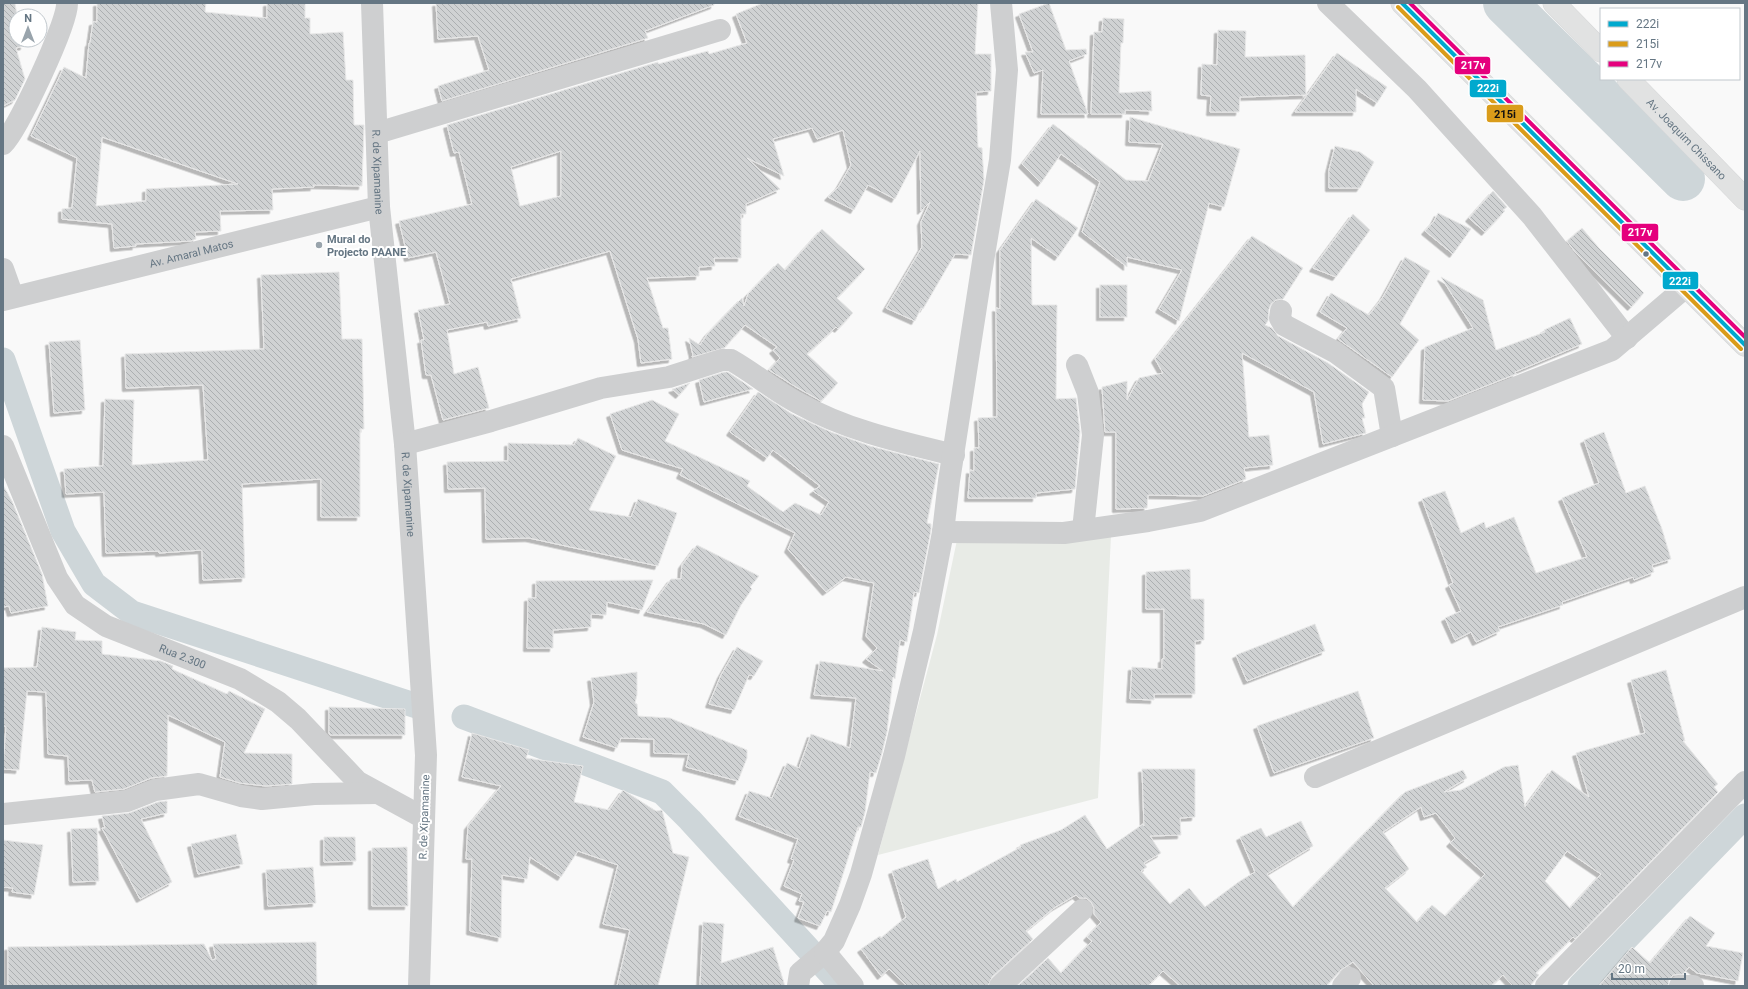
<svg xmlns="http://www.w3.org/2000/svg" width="1748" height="989" viewBox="0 0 1748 989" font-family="Roboto,sans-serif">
  <defs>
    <pattern id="building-back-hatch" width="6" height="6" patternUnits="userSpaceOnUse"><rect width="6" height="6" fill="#d0d2d3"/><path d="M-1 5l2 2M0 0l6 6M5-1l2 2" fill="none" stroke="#acafb1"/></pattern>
    <filter id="shadow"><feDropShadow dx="-3.5" dy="3.5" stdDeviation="0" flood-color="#0004"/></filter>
  </defs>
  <rect width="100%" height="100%" fill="#f9f9f9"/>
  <polygon fill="#e8ebe6" points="961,521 1111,536 1098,798 878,855 937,635"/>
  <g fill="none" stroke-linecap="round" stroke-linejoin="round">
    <g stroke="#ced6d9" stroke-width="25">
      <polyline points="3,360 63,531 94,584 132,613 420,707"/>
      <polyline points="464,717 662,792 690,820 833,976"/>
      <polyline points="1580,986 1745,816"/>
    </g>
    <polyline stroke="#ced6d9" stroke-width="44" points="1505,3 1683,179"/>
  </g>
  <g fill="url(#building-back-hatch)" stroke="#e8e8e8" fill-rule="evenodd" filter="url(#shadow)">
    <polygon points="3,3 15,3 17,16 16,16 16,40 23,40 24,46 16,48 25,79 15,100 3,106"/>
    <path d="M97 3H206L205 12 267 18V3H305V18H310V34L343 32 346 80H353L354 125H364L362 186 313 185 314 187 272 189 273 210 220 211 221 231 195 232 196 239 191 241 135 244 136 246 114 248 112 224 62 219V209L72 208 77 158 31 136 64 67 86 78 89 43H90L93 22H97ZM102 137 238 184 146 189V201L96 206Z"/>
    <polygon points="436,3 714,3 714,5 645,31 648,38 442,101 438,86 489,70 478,36 438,39"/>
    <path d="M763 3H978L975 54H991V91L976 92 978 147 982 148 984 180 971 255 955 254 923 309 921 308 915 321 886 308 922 247 921 222 930 202 921 211 920 151 895 199 868 185 854 210 828 197 839 186 851 165 843 130 817 139 812 128 773 139 784 176 747 158 780 189 746 204V214H741V258H714L715 266 699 267V276L647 278 663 328H668L672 359 641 363 638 339 610 251 511 279 521 318 488 326 487 322 447 330 454 374 478 367 489 408 443 420 431 375H426L421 340H424L418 310 450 304 436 252 408 258 399 221 472 204 459 152 454 153 447 125 658 62V64L708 51 709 54 747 43 736 14ZM561 151V196L520 206 511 167Z"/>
    <polygon points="1049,3 1066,50 1086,49 1087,54 1069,61 1088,114 1041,114 1043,70 1034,73 1025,52 1033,52 1019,14"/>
    <polygon points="1103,18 1124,19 1123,43 1121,43 1119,93 1151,91 1152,111 1125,110 1125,114 1091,114 1094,32 1102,32"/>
    <polygon points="1218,30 1246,31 1245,57 1305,55 1306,95 1240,97 1239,112 1210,112 1211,96 1201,95 1202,64 1217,65"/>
    <polygon points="1337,53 1387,87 1377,103 1356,89 1356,112 1295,112"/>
    <polygon points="1130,117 1240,149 1224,207 1209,203 1179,321 1159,309 1182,270 1127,257 1127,267 1082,232 1100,182 1061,154 1041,183 1022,164 1053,124 1126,180 1148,181 1163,144 1129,142"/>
    <polygon points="1335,146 1360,152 1374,162 1360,188 1329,188 1329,170"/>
    <polygon points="1493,191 1507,207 1503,210 1505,211 1485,232 1469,218"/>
    <polygon points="1036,199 1078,228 1058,257 1031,238 1032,305 1057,305 1056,399 1076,398 1080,432 1075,489 1036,493 1036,498 968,498 970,470 974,471 974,448 979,448 978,418 997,417 996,308 1000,309 1000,250"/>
    <polygon points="1438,213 1471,229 1453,254 1425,231 1434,221"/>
    <polygon points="1353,214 1370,230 1336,277 1313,268"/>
    <polygon points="1582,228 1599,248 1644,293 1631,307 1576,253 1567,241"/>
    <polygon points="822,229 865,269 837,298 853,313 838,329 836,327 807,354 838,383 821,401 796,387 769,370 780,358 773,350 777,347 745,325 724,348 692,357 693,355 689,338 700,345 708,333 742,298 744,306 748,294 778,263 785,270"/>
    <polygon points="1252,236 1303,268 1283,299 1276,300 1271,304 1269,309 1268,321 1265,325 1272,328 1278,336 1328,363 1369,392 1362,404 1365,418 1362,418 1366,433 1323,444 1314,392 1242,353 1249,437 1269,435 1273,465 1244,468 1246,479 1203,496 1148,495 1147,508 1116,509 1116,432 1105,432 1102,387 1127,381 1127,400 1139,378 1163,373 1155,359"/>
    <polygon points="1405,257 1430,271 1400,324 1419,340 1392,377 1338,339 1347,328 1320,312 1331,293 1369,315 1383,297"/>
    <polygon points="339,272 342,339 362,339 364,429 360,429 360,517 321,517 321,479 242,484 245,578 203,580 202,550 159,553 159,551 106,553 104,492 66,494 64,469 103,466 105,399 134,400 132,465 208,460 203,385 126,388 125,354 264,349 261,275"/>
    <polygon points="1441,277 1483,300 1496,350 1545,332 1544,330 1570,318 1582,344 1515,372 1516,374 1448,401 1423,400 1425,347 1473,328"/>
    <rect x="1100" y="285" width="27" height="32"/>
    <polygon points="80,340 85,410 54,413 49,342"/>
    <polygon points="724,372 728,372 753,389 704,402 699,380"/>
    <polygon points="690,383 679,395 672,389 673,389"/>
    <polygon points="758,392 792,414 831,432 870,446 939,464 927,523 931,524 931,530 919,593 914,592 907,642 900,640 895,679 893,677 887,732 882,753 876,773 870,772 865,812 861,827 858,827 831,912 827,911 820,926 798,918 804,902 799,901 802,894 784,886 794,860 791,859 798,839 739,816 749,791 772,798 787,763 799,768 811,734 850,748 856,698 814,695 820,661 883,671 866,659 877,648 866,636 874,583 846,577 826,592 788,549 795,533 680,475 683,469 622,450 610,414 652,400 679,414 665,441 750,481 747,486 783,512 795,503 821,515 829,502 813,491 820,486 773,450 767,458 730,432"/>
    <polygon points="1604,432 1626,493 1645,486 1662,529 1671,559 1652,565 1654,572 1634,580 1633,577 1562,602 1563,605 1498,627 1500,631 1476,642 1471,632 1455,640 1445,618 1461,611 1449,585 1453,583 1422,499 1445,491 1461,533 1484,522 1486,528 1514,517 1536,573 1587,557 1562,498 1599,483 1584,440"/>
    <polygon points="578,438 616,456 589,510 631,517 638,499 677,513 658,566 529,538 486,539 485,488 448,489 447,462 508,461 508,443 574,445"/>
    <polygon points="3,485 12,501 42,574 48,606 11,613 9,606 3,607"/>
    <polygon points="697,545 759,576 750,587 752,589 741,605 726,635 704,624 647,612 671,579 681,579 682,565"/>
    <polygon points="1190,569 1191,599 1204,599 1204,640 1195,641 1195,694 1154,694 1154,700 1130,699 1132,667 1162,669 1162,659 1164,659 1164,609 1146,609 1146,572"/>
    <polygon points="653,580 642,610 607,602 606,615 591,614 591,627 553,630 553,648 527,648 528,598 536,598 536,581"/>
    <polygon points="1315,624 1325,651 1247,681 1236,655"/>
    <polygon points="42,627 76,632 75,640 102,641 102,654 161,661 173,666 172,669 227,694 229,691 265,709 244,753 292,754 292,784 266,786 240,783 220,777 225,742 168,715 167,776 151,778 124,789 95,792 92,780 69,781 68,756 48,754 46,692 27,691 19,770 3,769 6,726 3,726 3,668 37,667"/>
    <polygon points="737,647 763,661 754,676 749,675 734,710 709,704 721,675"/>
    <path d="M1666 670 1685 741H1683L1718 784 1714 787 1718 792 1575 939 1573 937 1536 973 1539 975 1530 986H1513L1503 975 1491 986H1374L1353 962 1341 970 1326 986H1180L1163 971 1148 986H1018L1048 958 1061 973 1092 941 1087 937 1101 922 1094 914V908L1091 902 1086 898H1079L1076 895 1054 908 1026 931 1033 939 992 977 988 986H907L889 969 881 976 861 949 880 936 881 938 906 917 892 871 928 859 938 889 956 879 957 882 1021 847 1020 845 1061 830 1085 815 1107 849 1143 824 1144 826 1142 769H1195V817L1180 818 1181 835 1150 836 1161 853 1144 863 1147 867 1141 871 1170 904 1189 888 1205 907 1240 881 1255 872 1240 837 1261 828 1266 837 1301 821 1313 846 1267 874 1293 907 1405 792 1463 770 1467 778 1444 792 1461 790 1504 767 1518 765 1525 807 1552 770 1589 797 1576 753 1645 733 1631 680ZM1421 807 1424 817 1436 813 1455 838 1450 843 1485 874 1445 916 1432 905 1417 922 1385 888 1409 869 1383 832ZM1567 851 1601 874 1570 908 1545 881Z"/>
    <polygon points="637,672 637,695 635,703 637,704 638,716 670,718 747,750 747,758 738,781 686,767 689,754 654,753 654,739 621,738 617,748 583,737 594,702 591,678"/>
    <polygon points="1358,691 1374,738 1274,773 1257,726"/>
    <polygon points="329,707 405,709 405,735 330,735 329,733"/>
    <polygon points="472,733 529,750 526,758 583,766 574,802 609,810 623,790 656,811 662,810 673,853 689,857 658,986 617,986 630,930 603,924 618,865 578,851 561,877 530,857 527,879 502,875 501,938 470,931 472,859 466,859 468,826 501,786 462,777"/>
    <polygon points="167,801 167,813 141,819 172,882 140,899 102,828 105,828 102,816 129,813 158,802"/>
    <polygon points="97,828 99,881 73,882 71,829"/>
    <polygon points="236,834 243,864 198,874 191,844"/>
    <polygon points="324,837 355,837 356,861 324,862"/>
    <polygon points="3,840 43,845 34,895 12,892 13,888 3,887"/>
    <polygon points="407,847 408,906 372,906 372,848"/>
    <polygon points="313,867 316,903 268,906 266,870"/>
    <polygon points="1690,916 1715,933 1706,946 1743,953 1738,981 1697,973 1689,967 1683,974 1673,975 1669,980 1668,986 1599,986 1632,947 1650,963"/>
    <polygon points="703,922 724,924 721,963 773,947 785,986 700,986"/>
    <polygon points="316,942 317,986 8,986 8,947 204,944 212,960 216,959 213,944"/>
  </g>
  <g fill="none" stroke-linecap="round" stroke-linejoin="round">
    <defs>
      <g id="major">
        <polyline points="1402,3 1745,345"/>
        <polyline points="1554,3 1601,51"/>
        <path id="s4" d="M1628 79 1745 199"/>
      </g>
    </defs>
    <use href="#major" stroke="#d5d6d7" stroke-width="23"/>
    <g stroke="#cecfd0" stroke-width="22">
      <path id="s1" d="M372 3 379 207 405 444 426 755 419 986"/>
      <polyline points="1328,3 1417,89 1532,216 1627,338"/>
      <polyline points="377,133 720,30"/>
      <path d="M3 144C18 129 68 23 67 3"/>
      <polyline points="3,269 13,297"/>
      <path id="s2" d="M3 300 379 207"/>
      <polyline points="1281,311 1280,318 1284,325 1335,352 1384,388 1392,436"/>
      <polyline points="1077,365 1088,393 1093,435 1083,530"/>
      <path d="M405 444 491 421 601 388 669 377 722 360H731C754 373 775 391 798 403 846 430 900 442 954 455"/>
      <path id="s3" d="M3 446 57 578 75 605 106 626 240 679 278 702 298 719 358 782 424 818"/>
      <polyline points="943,532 1064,533 1148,521 1200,511 1612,350 1687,286"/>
      <polyline points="1315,777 1745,597"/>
      <polyline points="4,814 127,801 155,790 199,784 241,796 262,799 314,794 377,793"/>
      <polyline points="798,986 800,973 825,952"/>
      <polyline points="853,986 825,952 834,941 850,905 861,874 894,756 924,631 943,532 949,481 984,255 1000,160 1007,70 1001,3"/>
      <polyline points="1000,986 1082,910"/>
      <polyline points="1343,986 1350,978"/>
      <polyline points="1546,986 1745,782"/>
      <polyline points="1680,986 1693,986"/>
    </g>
    <use href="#major" stroke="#e1e2e2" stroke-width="22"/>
    <defs>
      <polyline id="bus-1" points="1402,3 1745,345"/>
      <polyline id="bus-2" points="1398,7 1741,349"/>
      <polyline id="bus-3" points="1410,3 1745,337"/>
    </defs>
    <use href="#bus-1" stroke="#fff" stroke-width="7"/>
    <use href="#bus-2" stroke="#fff" stroke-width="7"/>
    <use href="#bus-3" stroke="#fff" stroke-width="7"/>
    <use href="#bus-1" stroke="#00a9ce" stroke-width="4"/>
    <use href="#bus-2" stroke="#da9c1a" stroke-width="4"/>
    <use href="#bus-3" stroke="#e5007d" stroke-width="4"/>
  </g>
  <circle fill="#99a4ac" stroke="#fff" stroke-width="1.5" cx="319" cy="245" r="4"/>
  <circle fill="#657683" stroke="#fff" stroke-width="1.5" cx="1646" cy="254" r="3.5"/>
  <g text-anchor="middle" stroke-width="4" stroke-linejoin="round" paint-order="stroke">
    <g font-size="11" fill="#657683" stroke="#fff">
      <text dy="4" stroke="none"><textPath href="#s4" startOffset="84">Av. Joaquim Chissano</textPath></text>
      <text dy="4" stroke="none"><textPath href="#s1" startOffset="169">R. de Xipamanine</textPath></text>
      <text dy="4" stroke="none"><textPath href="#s2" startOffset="194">Av. Amaral Matos</textPath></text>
      <text dy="4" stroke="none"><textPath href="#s1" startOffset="493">R. de Xipamanine</textPath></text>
      <text dy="4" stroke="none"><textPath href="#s3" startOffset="295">Rua 2.300</textPath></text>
      <text transform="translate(424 817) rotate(-88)" y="4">R. de Xipamanine</text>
    </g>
    <g font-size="11" font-weight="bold" fill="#657683" stroke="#fff" text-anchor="start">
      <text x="327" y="243">Mural do<tspan x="327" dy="13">Projecto PAANE</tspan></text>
    </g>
  </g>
  <g stroke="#fff" stroke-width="1.5">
    <rect x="1454" y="56" width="37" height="19" rx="4" fill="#e5007d"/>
    <rect x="1469" y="79" width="38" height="19" rx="4" fill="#00a9ce"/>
    <rect x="1486" y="104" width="38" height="19" rx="4" fill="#da9c1a"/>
    <rect x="1621" y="223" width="38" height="19" rx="4" fill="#e5007d"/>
    <rect x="1662" y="271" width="37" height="19" rx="4" fill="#00a9ce"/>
  </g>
  <g font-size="11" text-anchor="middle" font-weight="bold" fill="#fff">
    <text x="1473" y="69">217v</text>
    <text x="1488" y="92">222i</text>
    <text x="1640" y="236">217v</text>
    <text x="1680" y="285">222i</text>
  </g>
  <g font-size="11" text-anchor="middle" font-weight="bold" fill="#111">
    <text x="1505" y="118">215i</text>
  </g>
  <rect width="1748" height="989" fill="none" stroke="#657683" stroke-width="8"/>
  <rect x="1600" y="8" width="140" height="72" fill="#ffffff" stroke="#c1c8cd"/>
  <rect x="1608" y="21" width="20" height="6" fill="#00a9ce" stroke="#c1c8cd"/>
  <text x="1636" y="28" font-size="12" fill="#657683">222i</text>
  <rect x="1608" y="41" width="20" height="6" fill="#da9c1a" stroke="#c1c8cd"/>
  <text x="1636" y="48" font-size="12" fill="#657683">215i</text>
  <rect x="1608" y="61" width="20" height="6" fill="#e5007d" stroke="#c1c8cd"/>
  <text x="1636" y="68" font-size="12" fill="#657683">217v</text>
  <g transform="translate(28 28)"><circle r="19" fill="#ffffff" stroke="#c1c8cd"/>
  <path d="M0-3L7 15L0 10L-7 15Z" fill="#99a4ac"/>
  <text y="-6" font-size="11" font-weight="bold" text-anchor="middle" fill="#657683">N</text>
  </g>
  <path d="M1612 973v6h73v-6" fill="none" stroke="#657683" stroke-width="2"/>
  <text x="1618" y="973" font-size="12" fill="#657683" stroke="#ffffff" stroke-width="3" paint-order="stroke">20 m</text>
</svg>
